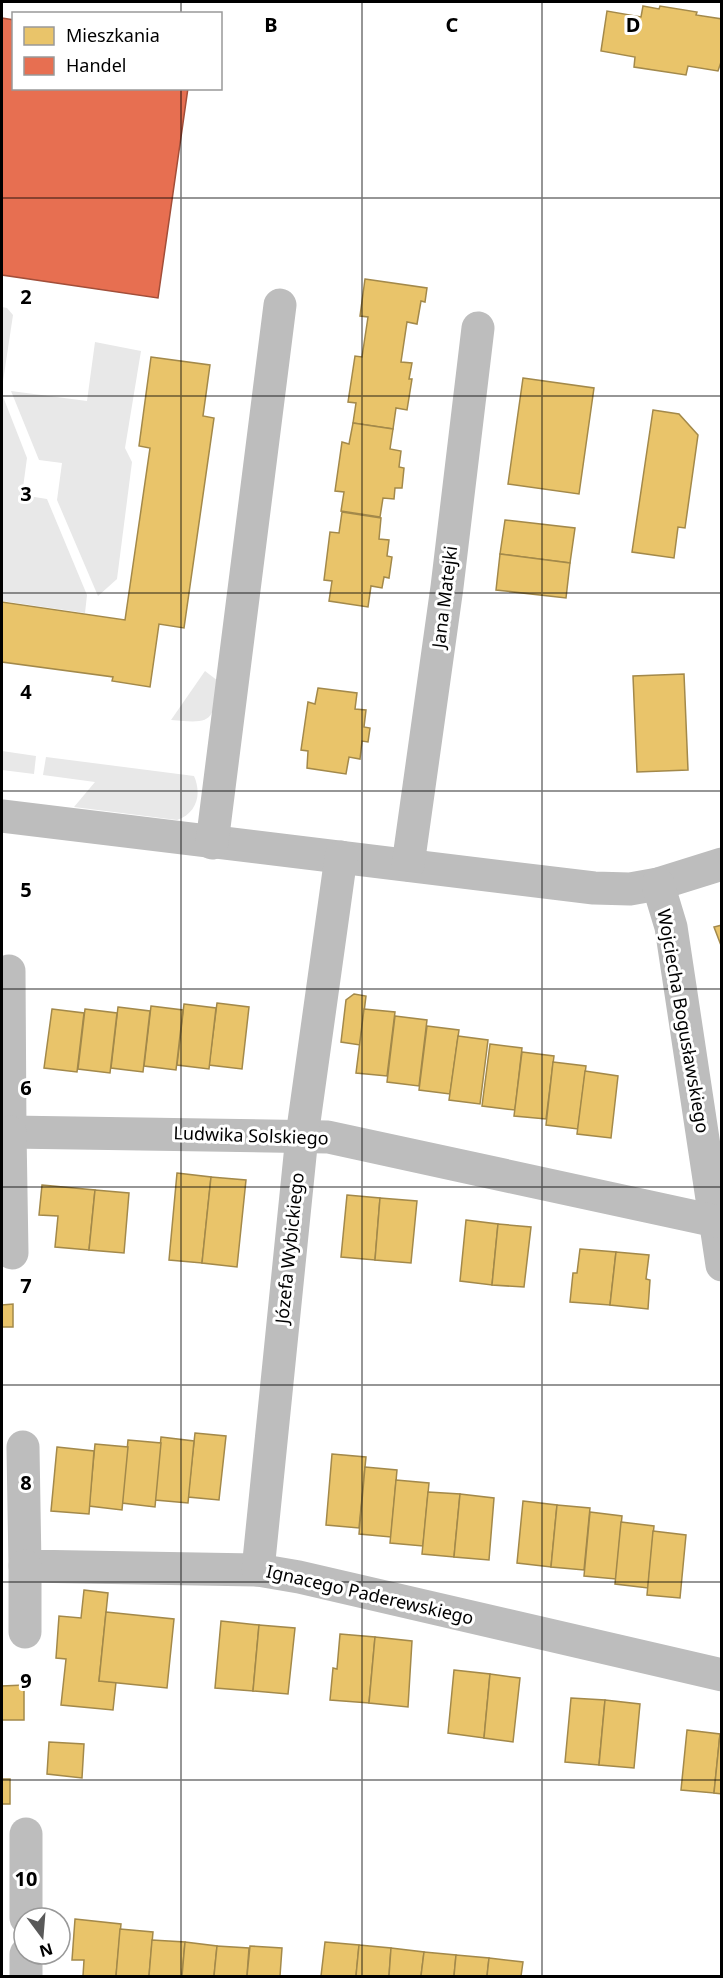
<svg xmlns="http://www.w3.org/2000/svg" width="723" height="1978" viewBox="0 0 723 1978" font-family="'Noto Sans',sans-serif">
  <rect width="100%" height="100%" fill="#fff"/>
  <g fill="#e8e8e8">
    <polygon points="2,307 7,308 13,315 2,388"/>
    <polygon points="95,342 141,351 125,448 132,462 117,579 98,596 57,500 62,463 39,460 11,391 87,401"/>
    <polygon points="2,394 27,458 22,495 47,499 87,595 85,613 2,601"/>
    <path d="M205 671 218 681C213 722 213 724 171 720Z"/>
    <polygon points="2,751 36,756 34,774 2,770"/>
    <path d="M46 757 194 776C202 794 197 813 177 820L74 807 95 782 43 775Z"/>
  </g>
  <g fill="#e9c46a" stroke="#a3894a" stroke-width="1.5">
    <polygon points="643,6 659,9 660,6 697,12 696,15 722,19 722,59 718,71 688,66 686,75 634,67 635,57 601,51 607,11 641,17"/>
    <polygon points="365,279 427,288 425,302 421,301 417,324 407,322 401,362 412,363 409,379 412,379 407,410 396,408 393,429 353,423 356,403 348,402 355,356 362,357 368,317 360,316"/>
    <polygon points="151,357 210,365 203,416 214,418 184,628 159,624 150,687 112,681 113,677 2,662 2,602 125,620 150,448 139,446"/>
    <polygon points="523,378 594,388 579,494 508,484"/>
    <polygon points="653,410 679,414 698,435 685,528 678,527 674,558 632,552"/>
    <polygon points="353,423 393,429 390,449 401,451 399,467 404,468 402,488 395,488 394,499 383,498 380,517 341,511 344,492 335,491 342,442 349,444"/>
    <polygon points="342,512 381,518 379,539 389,540 387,556 392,557 389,578 384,577 382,588 371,586 368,607 329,601 332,581 324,580 330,532 339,533"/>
    <polygon points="505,520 575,528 570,563 500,554"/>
    <polygon points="500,554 570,563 566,598 496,590"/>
    <polygon points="684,674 688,770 637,772 633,676"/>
    <polygon points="318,688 357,693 355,709 366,710 364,727 370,728 368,742 362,741 360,759 349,757 346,774 307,768 308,751 301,750 308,702 315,704"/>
    <polygon points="722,925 722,948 714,927"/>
    <polygon points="354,994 366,996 360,1045 341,1042 346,1000"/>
    <polygon points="217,1003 249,1007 242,1069 209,1065"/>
    <polygon points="184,1004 216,1008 209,1069 177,1065"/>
    <polygon points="151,1006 183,1010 176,1070 144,1066"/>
    <polygon points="118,1007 150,1011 143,1072 111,1068"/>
    <polygon points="52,1009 84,1013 77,1072 44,1068"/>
    <polygon points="85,1009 117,1013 110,1073 78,1069"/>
    <polygon points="364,1009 395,1012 387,1076 356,1073"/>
    <polygon points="395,1016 427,1020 419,1086 387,1082"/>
    <polygon points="427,1026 459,1030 450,1094 419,1090"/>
    <polygon points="458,1036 488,1040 480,1104 449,1100"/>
    <polygon points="490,1044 522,1048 515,1110 482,1106"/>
    <polygon points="522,1052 554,1056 546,1119 514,1116"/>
    <polygon points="553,1062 586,1066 578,1129 546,1125"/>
    <polygon points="585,1071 618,1076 611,1138 577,1134"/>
    <polygon points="177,1173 211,1177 202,1263 169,1260"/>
    <polygon points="211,1177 246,1180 237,1267 202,1263"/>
    <polygon points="42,1185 95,1190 89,1250 55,1247 58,1216 39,1215"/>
    <polygon points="95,1190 129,1193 124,1253 89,1250"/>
    <polygon points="347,1195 380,1198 375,1260 341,1257"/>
    <polygon points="380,1198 417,1201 411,1263 375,1260"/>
    <polygon points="466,1220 498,1224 492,1285 460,1281"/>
    <polygon points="498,1224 531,1227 524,1287 492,1285"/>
    <polygon points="580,1249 616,1252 610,1305 570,1302 573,1273 577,1273"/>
    <polygon points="616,1252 649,1255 646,1279 650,1280 648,1309 610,1305"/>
    <polygon points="13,1304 13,1327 2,1327 2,1305"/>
    <polygon points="195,1433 226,1436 219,1500 188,1497"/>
    <polygon points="161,1437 194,1441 188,1503 155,1500"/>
    <polygon points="128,1440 161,1443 155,1507 122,1503"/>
    <polygon points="95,1444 128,1447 122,1510 89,1506"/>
    <polygon points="57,1447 94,1451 89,1514 51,1511"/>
    <polygon points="332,1454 366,1457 359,1528 326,1525"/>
    <polygon points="365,1467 397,1470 391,1537 359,1534"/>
    <polygon points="396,1480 429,1483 423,1546 390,1543"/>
    <polygon points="428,1492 460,1494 454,1557 422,1554"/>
    <polygon points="460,1494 494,1498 489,1560 454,1557"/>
    <polygon points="523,1501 557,1505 551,1567 517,1563"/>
    <polygon points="557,1505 590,1508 584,1570 551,1567"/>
    <polygon points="590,1512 622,1516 616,1579 584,1576"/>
    <polygon points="621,1522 654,1526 648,1588 615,1584"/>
    <polygon points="653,1531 686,1535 680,1598 647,1595"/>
    <polygon points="84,1590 108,1593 99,1681 116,1682 113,1710 61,1705 66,1659 56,1658 59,1616 81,1618"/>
    <polygon points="106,1612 174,1619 167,1688 99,1681"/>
    <polygon points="221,1621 259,1625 253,1691 215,1688"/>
    <polygon points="259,1625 295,1628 288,1694 253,1691"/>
    <polygon points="340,1634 375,1637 369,1703 330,1700 333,1668 337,1669"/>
    <polygon points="375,1637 412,1641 408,1707 369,1703"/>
    <polygon points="454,1670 490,1674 484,1738 448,1733"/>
    <polygon points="490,1674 520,1678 513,1742 484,1738"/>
    <polygon points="24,1685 24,1720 2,1720 2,1686"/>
    <polygon points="571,1698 605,1700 599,1765 565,1762"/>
    <polygon points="605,1700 640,1704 634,1768 599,1765"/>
    <polygon points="687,1730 720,1734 714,1793 681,1790"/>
    <polygon points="720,1734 722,1734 722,1794 714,1793"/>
    <polygon points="49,1742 84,1744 82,1778 47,1774"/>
    <polygon points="2,1755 2,1779 10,1779 10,1804 2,1804"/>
    <polygon points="75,1919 121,1924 116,1976 83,1976 84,1960 72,1960"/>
    <polygon points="120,1929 153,1932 149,1976 116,1976"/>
    <polygon points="152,1940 185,1942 182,1976 149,1976"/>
    <polygon points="185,1942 217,1946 214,1976 182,1976"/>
    <polygon points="325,1942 359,1945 356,1976 321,1976"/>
    <polygon points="359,1945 391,1948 389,1976 356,1976"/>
    <polygon points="217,1946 249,1948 247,1976 214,1976"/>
    <polygon points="250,1946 282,1948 280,1976 247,1976"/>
    <polygon points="391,1948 424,1952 421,1976 389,1976"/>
    <polygon points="424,1952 456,1955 454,1976 421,1976"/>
    <polygon points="456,1955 489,1958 487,1976 454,1976"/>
    <polygon points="489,1958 523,1962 521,1976 487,1976"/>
  </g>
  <polygon fill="#e76f51" stroke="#a24e39" stroke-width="1.5" points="2,18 14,20 14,88 188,88 158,298 2,275"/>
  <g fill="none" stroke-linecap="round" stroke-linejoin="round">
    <g stroke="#bdbdbd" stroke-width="33">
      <polyline points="2,816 594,888 630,889 658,884 722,864"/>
      <polyline points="212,843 280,305"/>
      <polyline points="408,865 447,587 478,328"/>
      <polyline points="658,884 671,927 722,1265"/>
      <polyline points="9,971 10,1132 328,1137 715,1221"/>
      <polyline points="10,1132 12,1253"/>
      <polyline points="23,1447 25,1566 258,1570 299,1577 722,1675"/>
      <polyline points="25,1566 25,1632"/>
      <polyline points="258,1570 302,1136 341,857"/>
      <polyline points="26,1918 26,1834"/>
      <polyline points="26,1976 26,1954"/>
    </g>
  </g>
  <path fill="none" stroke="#000" stroke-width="1.5" stroke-opacity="0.55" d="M181 2V14M362 2V1976M542 2V1976M181 88V1976M2 198H722M2 396H722M2 593H722M2 791H722M2 989H722M2 1187H722M2 1385H722M2 1582H722M2 1780H722"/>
  <g text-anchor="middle" stroke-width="6" stroke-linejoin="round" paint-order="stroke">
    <g font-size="18" fill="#000" stroke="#fff">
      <text transform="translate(445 597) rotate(-83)" y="6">Jana Matejki</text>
      <text transform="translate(683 1021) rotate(80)" y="6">Wojciecha Bogusławskiego</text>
      <text transform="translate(251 1136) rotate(2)" y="6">Ludwika Solskiego</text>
      <text transform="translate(290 1248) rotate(-84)" y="6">Józefa Wybickiego</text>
      <text transform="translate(370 1595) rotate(13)" y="6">Ignacego Paderewskiego</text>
    </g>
  </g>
  <g font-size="20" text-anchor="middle" font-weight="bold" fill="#000" stroke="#fff" stroke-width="6" stroke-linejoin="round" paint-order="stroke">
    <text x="271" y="32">B</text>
    <text x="452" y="32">C</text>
    <text x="633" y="32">D</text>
    <text x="26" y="304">2</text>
    <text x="26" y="501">3</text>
    <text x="26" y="699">4</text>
    <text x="26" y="897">5</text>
    <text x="26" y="1095">6</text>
    <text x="26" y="1293">7</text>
    <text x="26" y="1490">8</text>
    <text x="26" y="1688">9</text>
    <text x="26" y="1886">10</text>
  </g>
  <rect width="723" height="1978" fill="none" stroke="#000000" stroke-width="6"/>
  <rect x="12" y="12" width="210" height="78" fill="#ffffff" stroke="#999999" stroke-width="1.5"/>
  <rect x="24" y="27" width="30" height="18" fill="#e9c46a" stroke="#999999" stroke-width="1.5"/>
  <text x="66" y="42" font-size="18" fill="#000000">Mieszkania</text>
  <rect x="24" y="57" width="30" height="18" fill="#e76f51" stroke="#999999" stroke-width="1.5"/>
  <text x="66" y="72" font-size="18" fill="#000000">Handel</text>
  <g transform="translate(42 1936) rotate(164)"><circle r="28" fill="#ffffff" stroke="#999999" stroke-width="1.5"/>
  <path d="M0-4.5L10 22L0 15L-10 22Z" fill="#595959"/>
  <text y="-9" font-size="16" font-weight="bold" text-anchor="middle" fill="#000000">N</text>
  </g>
</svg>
